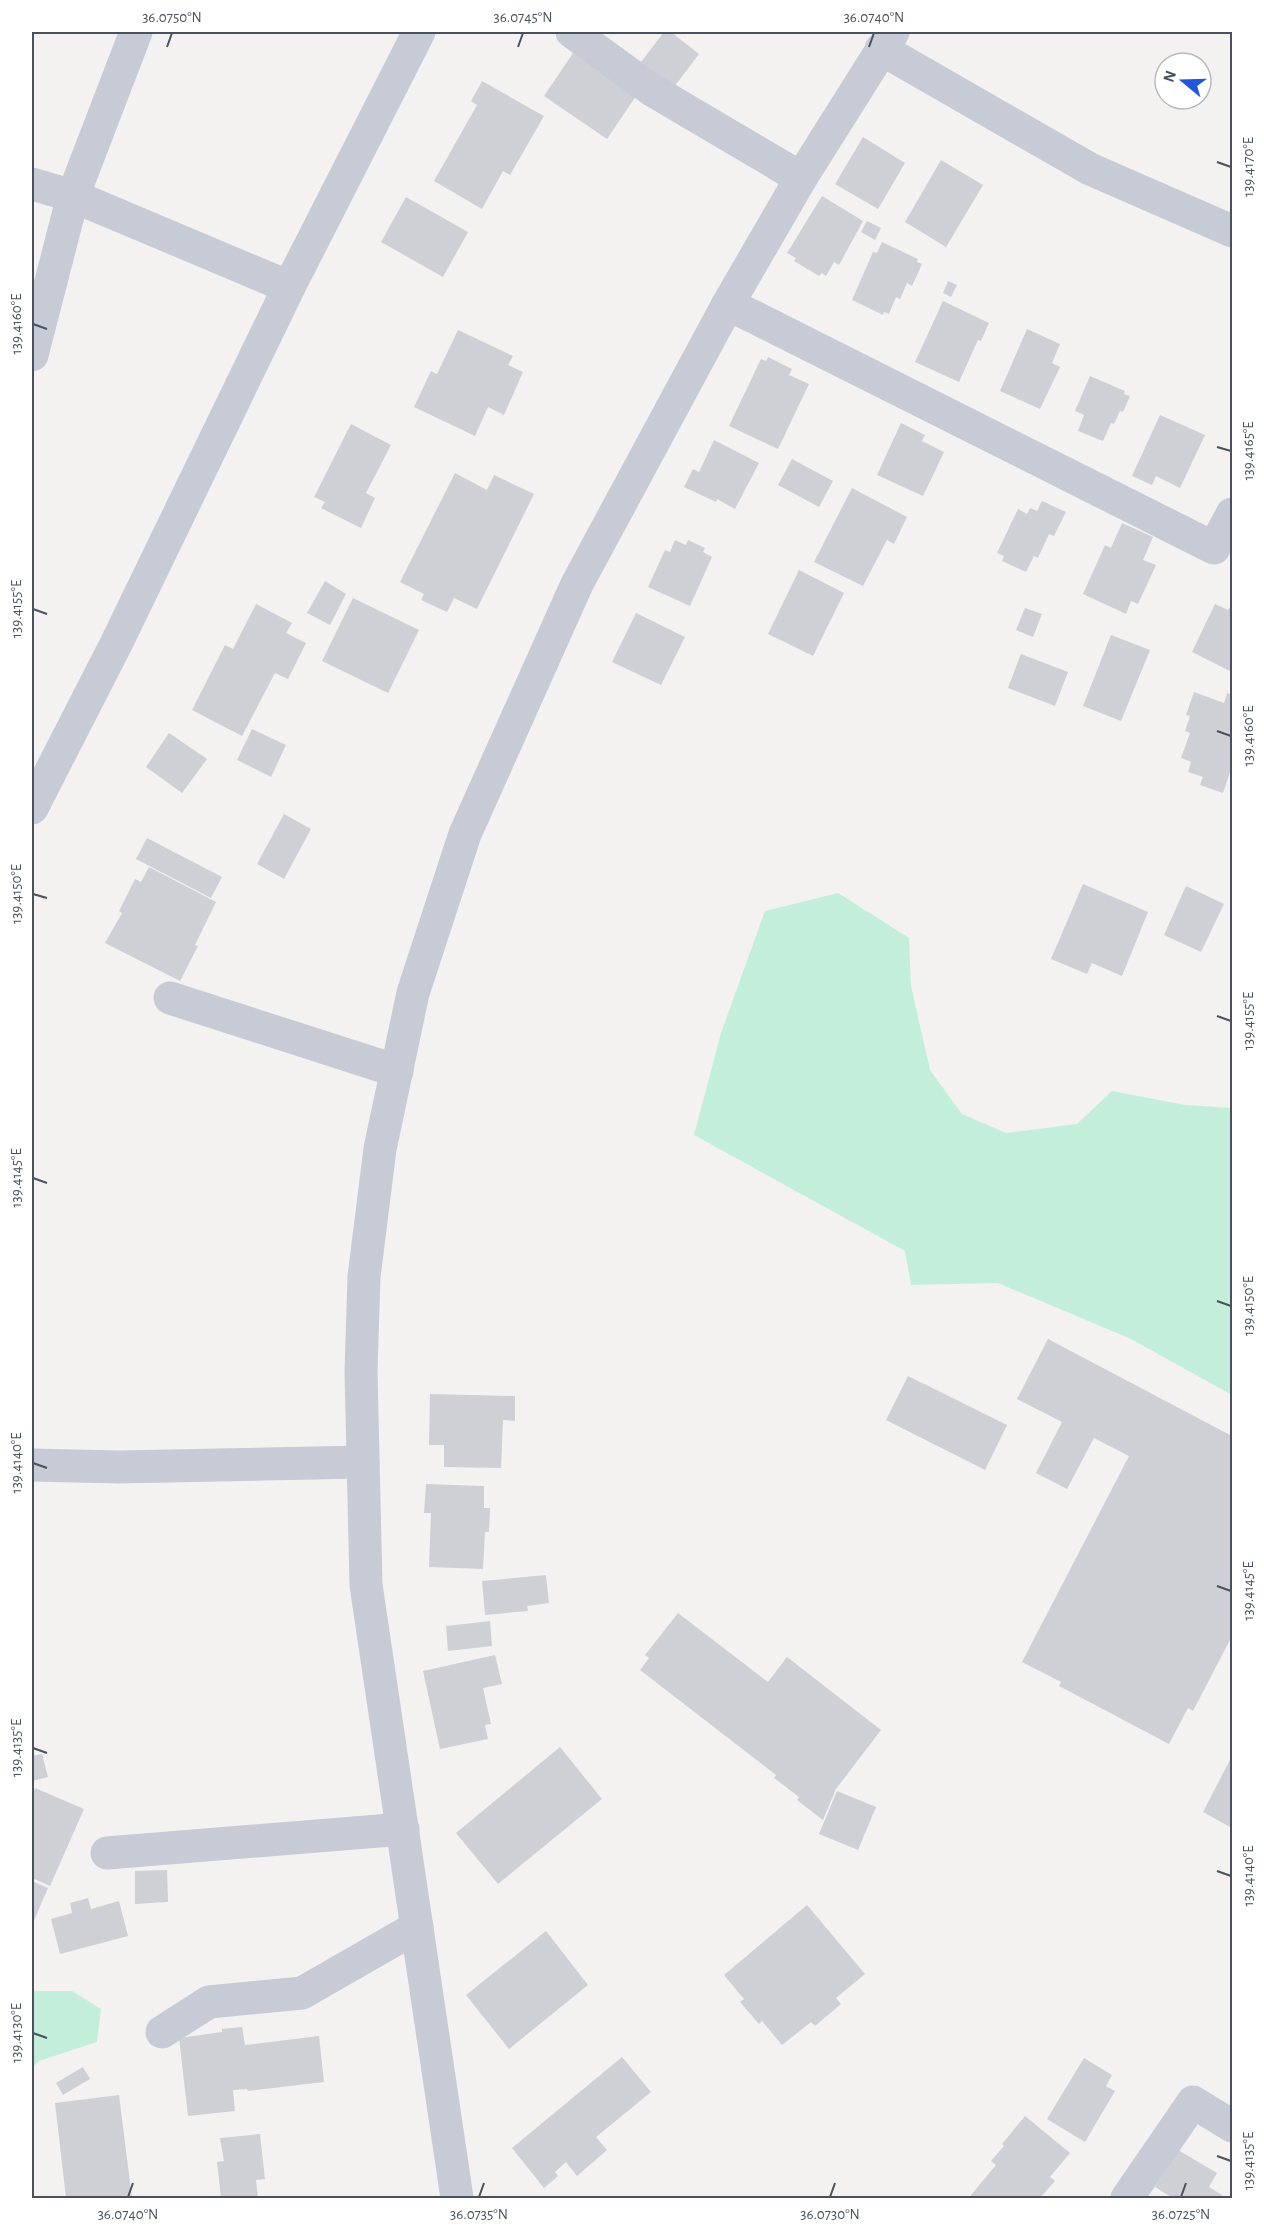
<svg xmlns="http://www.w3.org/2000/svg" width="1264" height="2230" viewBox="0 0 1264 2230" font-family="'Alegreya Sans',sans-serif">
  <rect width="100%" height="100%" fill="#f3f2f1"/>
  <g fill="#c3eeda">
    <polygon points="838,893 909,938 911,986 930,1070 962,1114 1006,1133 1077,1124 1112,1091 1185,1105 1232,1108 1232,1395 1131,1339 998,1283 911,1285 905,1251 694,1135 721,1033 765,911"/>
    <polygon points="32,1991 72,1991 101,2009 97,2042 39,2061 32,2068"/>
  </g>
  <g fill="#cfd0d5">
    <polygon points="664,32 671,32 699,54 674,87 641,62"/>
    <polygon points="573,53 636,96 607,139 544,96"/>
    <polygon points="482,81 544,116 510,175 503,171 482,209 434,181 477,105 471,101"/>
    <polygon points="863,137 905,163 878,209 835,184"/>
    <polygon points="941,160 983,185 946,247 905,222"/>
    <polygon points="822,196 863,221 839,265 834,262 826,276 822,273 819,276 794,261 796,258 787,253"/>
    <polygon points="406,197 468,232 443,277 381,242"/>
    <polygon points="867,221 881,228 875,240 861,232"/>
    <polygon points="882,242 918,259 917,262 922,264 912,286 907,283 900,299 896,297 889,314 884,312 883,315 852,300 873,252 877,253"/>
    <polygon points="948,281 957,285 951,297 943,293"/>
    <polygon points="943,301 989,323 981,341 978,340 959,382 915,362"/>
    <polygon points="1027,329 1060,344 1052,363 1060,367 1040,409 1000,391"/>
    <polygon points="458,330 513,356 508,365 523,372 504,415 488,407 475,436 414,407 431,371 437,374"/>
    <polygon points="768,357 792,369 789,375 809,384 778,449 729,426 761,359 766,361"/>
    <polygon points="1090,376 1125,391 1124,394 1130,396 1123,412 1120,411 1114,424 1111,423 1103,441 1078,431 1084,415 1075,411"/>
    <polygon points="1160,415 1205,435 1180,488 1156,476 1152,485 1132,476"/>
    <polygon points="901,423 925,435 922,441 944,452 923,496 877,475"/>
    <polygon points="351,424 391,445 366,493 375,498 361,528 321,508 325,502 314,497"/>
    <polygon points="714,440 759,463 735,509 717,499 716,502 684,487 693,469 699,472"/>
    <polygon points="792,459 833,481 819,507 778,485"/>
    <polygon points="455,473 487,490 494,475 534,494 477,609 454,598 447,612 421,600 424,594 400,582"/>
    <polygon points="852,488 907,517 894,544 887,540 863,586 814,562"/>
    <polygon points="1042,501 1066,512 1054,536 1049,534 1038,558 1034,556 1026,572 1002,561 1004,556 997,553 1018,509 1027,514 1030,508 1037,511"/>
    <polygon points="1122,523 1153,537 1143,560 1156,565 1138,604 1131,601 1126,614 1083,594 1105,545 1111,548"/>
    <polygon points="675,540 686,545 688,540 705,548 703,552 712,557 690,606 648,587 665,550 670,552"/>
    <polygon points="799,570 844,593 813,656 768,634"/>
    <polygon points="325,581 346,594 330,625 307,613"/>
    <polygon points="353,598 419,630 388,693 322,661"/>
    <polygon points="256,604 292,623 286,633 306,643 288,679 275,673 242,736 192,710 225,645 233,649"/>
    <polygon points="1215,604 1228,610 1230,607 1232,609 1232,672 1192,652"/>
    <polygon points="1025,608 1042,614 1033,637 1016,630"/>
    <polygon points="636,613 685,637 661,685 612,662"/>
    <polygon points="1111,635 1150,650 1121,721 1083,706"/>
    <polygon points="1021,654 1068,672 1055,706 1008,688"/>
    <polygon points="1194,692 1224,703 1227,693 1232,695 1232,766 1223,793 1200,785 1203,777 1188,772 1191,762 1181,758 1190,733 1185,731 1190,716 1186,715"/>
    <polygon points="252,729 286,745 271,777 237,760"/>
    <polygon points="169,733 207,759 182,793 146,767"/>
    <polygon points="284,814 311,829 284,879 257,864"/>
    <polygon points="147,838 222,877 211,898 136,859"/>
    <polygon points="149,867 216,902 195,945 198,946 180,981 105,943 122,913 119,911 135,879 141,882"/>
    <polygon points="1083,884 1148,912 1122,976 1092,963 1087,974 1051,959"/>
    <polygon points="1186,886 1224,904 1201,952 1164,935"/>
    <polygon points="1048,1339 1232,1436 1232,1636 1193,1711 1188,1708 1169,1744 1059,1686 1061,1682 1022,1662 1129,1456 1094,1438 1067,1489 1036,1473 1062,1422 1017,1399"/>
    <polygon points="908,1376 1007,1425 985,1470 886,1420"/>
    <polygon points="430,1394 515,1396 515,1421 503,1420 501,1468 444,1467 444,1445 429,1445"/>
    <polygon points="426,1484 484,1486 484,1508 490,1508 489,1532 485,1532 483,1569 429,1567 431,1513 424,1513"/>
    <polygon points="546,1575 549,1603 527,1606 528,1611 485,1615 482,1581"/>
    <polygon points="678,1613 768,1682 787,1657 881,1730 836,1789 823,1820 797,1800 799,1797 774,1778 776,1775 640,1670 649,1658 645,1655"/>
    <polygon points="490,1621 492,1646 448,1651 446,1626"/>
    <polygon points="495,1655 502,1684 483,1688 491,1724 485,1725 488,1739 440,1749 423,1671"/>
    <polygon points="560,1747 602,1799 498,1884 456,1833"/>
    <polygon points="42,1754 48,1777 32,1781 32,1756"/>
    <polygon points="1232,1756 1232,1828 1203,1812"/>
    <polygon points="35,1788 84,1809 50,1886 32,1878 32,1798"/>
    <polygon points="837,1791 876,1807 858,1850 819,1834"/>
    <polygon points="167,1870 168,1902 135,1904 135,1871"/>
    <polygon points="32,1881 48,1888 33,1923 32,1922"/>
    <polygon points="88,1898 91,1909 119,1901 128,1936 60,1954 51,1919 72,1913 70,1903"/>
    <polygon points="807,1905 865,1974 836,1998 841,2004 815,2026 811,2022 782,2045 762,2021 759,2024 740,2002 744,1999 724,1975"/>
    <polygon points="546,1931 588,1985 509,2049 466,1995"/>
    <polygon points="242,2027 245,2045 319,2036 324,2082 248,2091 247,2089 233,2090 235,2111 188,2116 179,2038 222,2032 222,2029"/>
    <polygon points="622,2057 651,2092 596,2137 607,2150 577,2176 566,2162 555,2172 558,2176 544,2188 512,2148"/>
    <polygon points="1084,2058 1112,2075 1106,2086 1115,2091 1085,2142 1047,2119"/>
    <polygon points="83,2067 90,2079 63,2095 56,2083"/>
    <polygon points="119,2095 132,2198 66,2198 55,2103"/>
    <polygon points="1025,2116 1070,2153 1050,2177 1055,2181 1040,2198 974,2198 971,2195 996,2165 991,2161 1004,2146 1002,2144"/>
    <polygon points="260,2134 265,2179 256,2180 258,2198 221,2198 217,2162 224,2161 220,2138"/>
    <polygon points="1178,2150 1217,2173 1209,2187 1222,2195 1221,2198 1173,2198 1155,2187"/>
  </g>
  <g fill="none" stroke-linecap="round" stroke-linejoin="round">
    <g stroke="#c6cbd5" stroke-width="33">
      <polyline points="572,32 652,90 801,178"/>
      <polyline points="881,49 1090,169 1232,231"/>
      <polyline points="32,184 73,196 289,287"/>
      <polyline points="728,304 1214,548 1232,514"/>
      <polyline points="32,355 73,196 136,32"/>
      <polyline points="32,808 116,644 289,287 419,32"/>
      <polyline points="170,998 397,1071"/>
      <polyline points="32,1465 119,1467 363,1462"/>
      <polyline points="107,1853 403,1829"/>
      <polyline points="162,2032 209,2002 302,1993 417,1927"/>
      <polyline points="457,2198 366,1585 361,1371 364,1277 380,1149 413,993 465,834 577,584 728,304 801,178 893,32"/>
      <polyline points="1127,2198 1193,2102 1232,2126"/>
    </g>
  </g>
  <path fill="none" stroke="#4a515e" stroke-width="2" d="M167 47 172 33M518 47 523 33M869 47 874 33M1217 162 1231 167M33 324 47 329M1217 447 1231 451M33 609 47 614M1217 731 1231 736M33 894 47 898M1217 1016 1231 1021M33 1178 47 1183M1217 1301 1231 1306M33 1463 47 1468M1217 1586 1231 1591M33 1748 47 1753M1217 1871 1231 1876M33 2033 47 2038M1217 2156 1231 2161M128 2197 133 2183M479 2197 484 2183M830 2197 835 2183M1181 2197 1186 2183"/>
  <rect width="1264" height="2230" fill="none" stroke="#ffffff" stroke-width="66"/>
  <g transform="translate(1183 81) rotate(289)"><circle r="28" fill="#ffffff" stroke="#b7b9bf" stroke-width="1.5"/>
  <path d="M0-4.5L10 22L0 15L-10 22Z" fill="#2357db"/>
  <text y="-9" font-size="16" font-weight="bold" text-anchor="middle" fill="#4a515e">N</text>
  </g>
  <rect x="33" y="33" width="1198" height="2164" fill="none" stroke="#4a515e" stroke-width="2"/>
  <g font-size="15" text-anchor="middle" fill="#4a515e">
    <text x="172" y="22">36.0750°N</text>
    <text x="523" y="22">36.0745°N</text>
    <text x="874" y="22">36.0740°N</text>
    <text transform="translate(1248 167) rotate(-90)" y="5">139.4170°E</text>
    <text transform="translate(16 324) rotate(-90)" y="5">139.4160°E</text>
    <text transform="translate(1248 451) rotate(-90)" y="5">139.4165°E</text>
    <text transform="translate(16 609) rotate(-90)" y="5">139.4155°E</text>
    <text transform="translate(1248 736) rotate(-90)" y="5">139.4160°E</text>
    <text transform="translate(16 894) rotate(-90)" y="5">139.4150°E</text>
    <text transform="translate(1248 1021) rotate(-90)" y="5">139.4155°E</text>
    <text transform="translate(16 1178) rotate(-90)" y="5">139.4145°E</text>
    <text transform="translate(1248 1306) rotate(-90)" y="5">139.4150°E</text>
    <text transform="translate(16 1463) rotate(-90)" y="5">139.4140°E</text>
    <text transform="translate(1248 1591) rotate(-90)" y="5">139.4145°E</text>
    <text transform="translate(16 1748) rotate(-90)" y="5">139.4135°E</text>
    <text transform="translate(1248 1876) rotate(-90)" y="5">139.4140°E</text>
    <text transform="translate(16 2033) rotate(-90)" y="5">139.4130°E</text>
    <text transform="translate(1248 2161) rotate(-90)" y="5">139.4135°E</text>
    <text x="128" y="2219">36.0740°N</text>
    <text x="479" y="2219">36.0735°N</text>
    <text x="830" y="2219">36.0730°N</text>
    <text x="1181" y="2219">36.0725°N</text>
  </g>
</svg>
